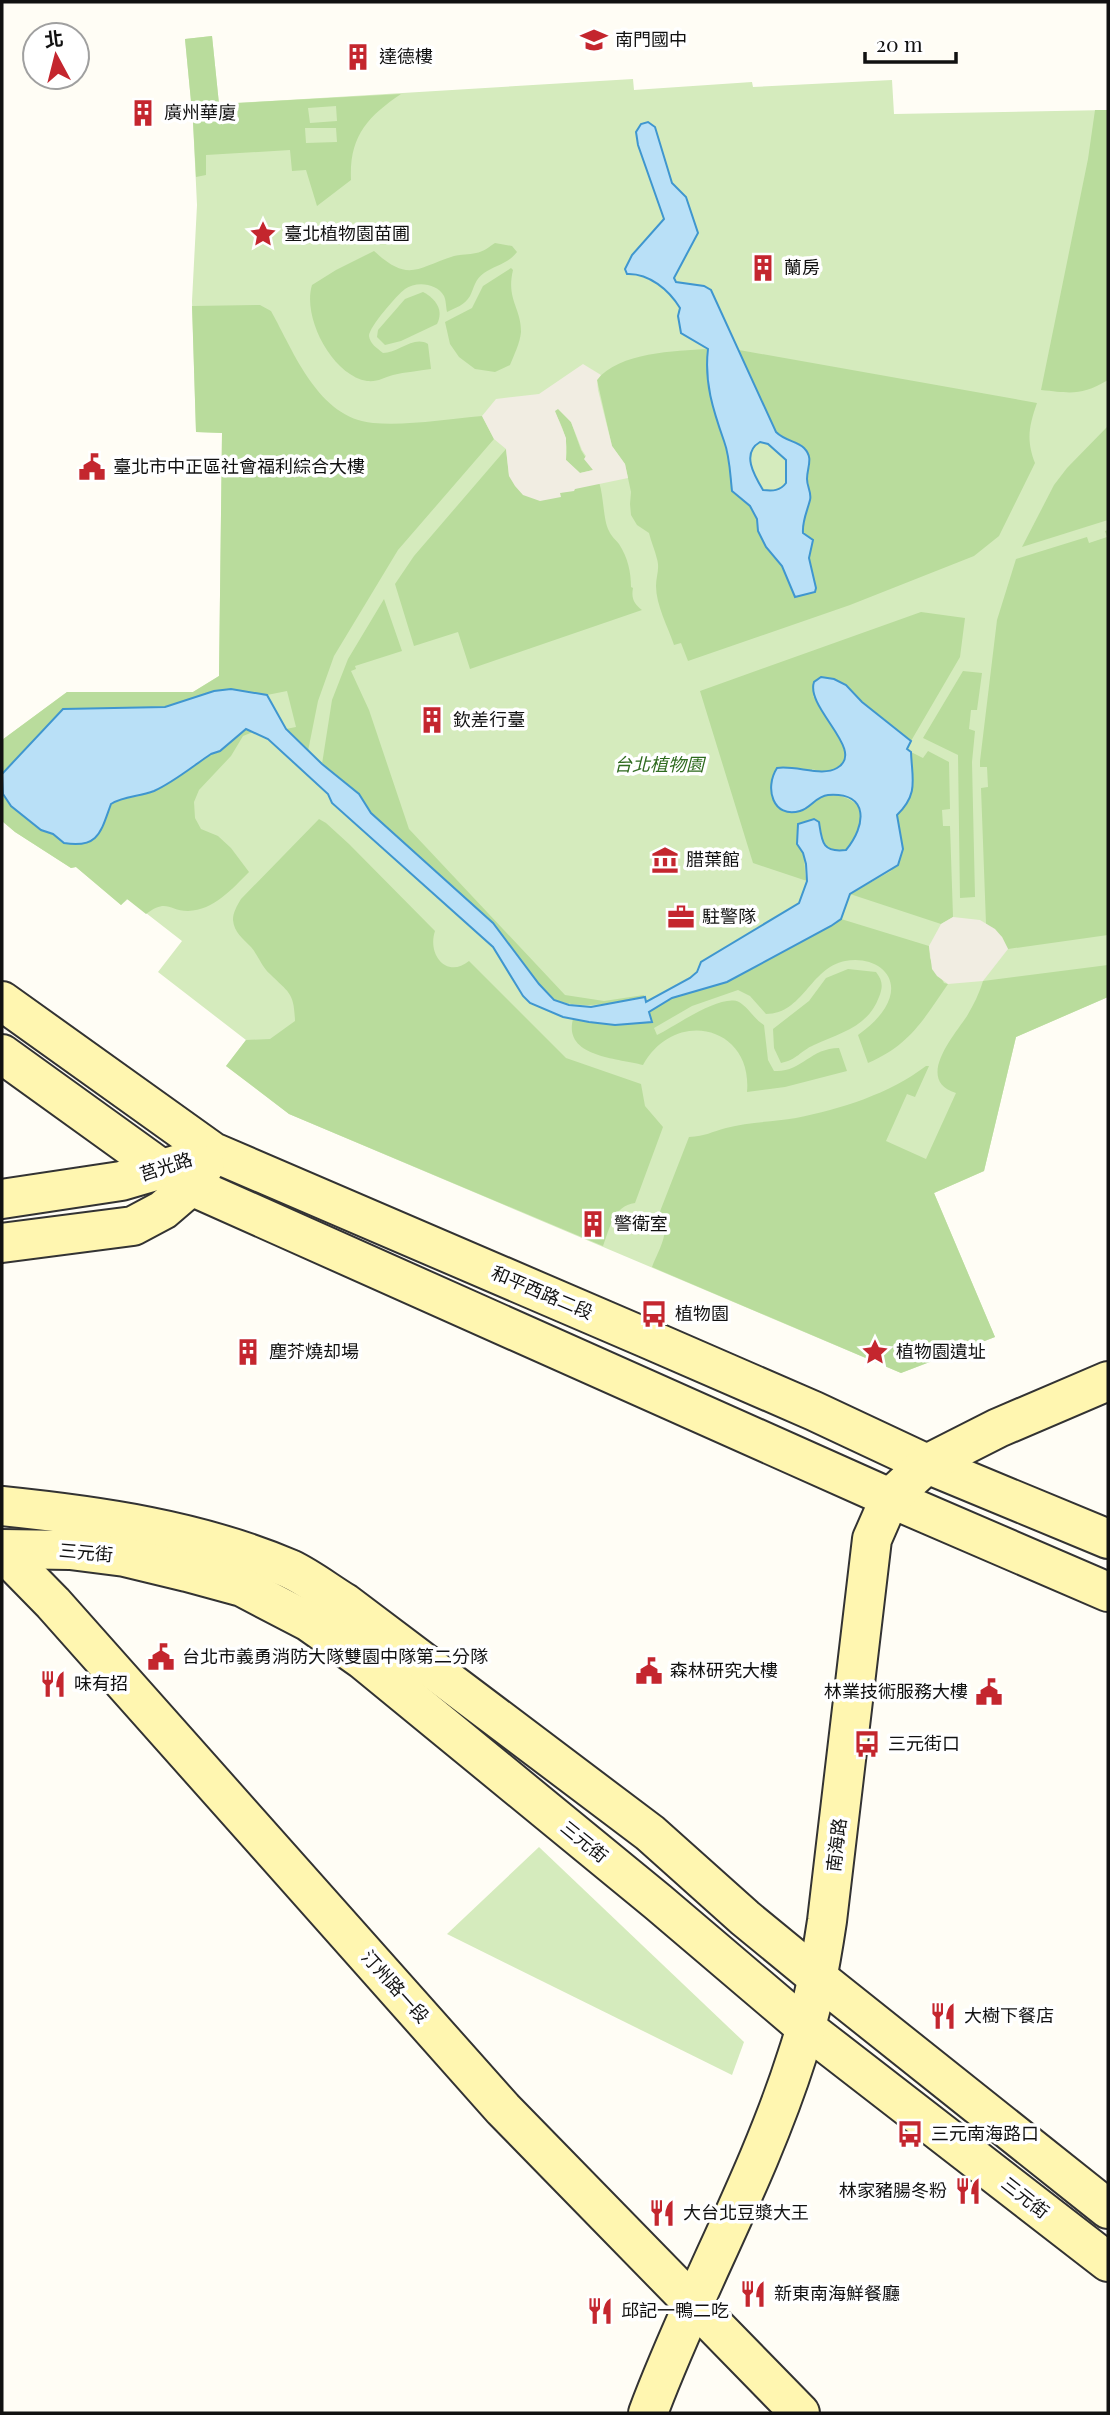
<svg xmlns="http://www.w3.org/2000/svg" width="1110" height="2415" viewBox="0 0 1110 2415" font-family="'Playfair Display','Noto Sans TC',serif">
  <rect width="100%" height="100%" fill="#fffdf5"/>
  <g fill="#d5ebbd">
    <polygon points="212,36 219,104 633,79 634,90 752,82 753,87 892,80 894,114 1108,110 1108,997 1016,1037 984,1171 934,1193 995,1337 901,1373 289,1114 226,1066 246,1040 158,972 182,941 128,899 121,905 76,867 71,868 15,832 2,821 2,740 67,692 193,692 219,676 222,433 196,432 192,301 197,205 193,122 185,39"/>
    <polygon points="539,1847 744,2042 732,2075 447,1934"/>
  </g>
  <g fill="#b9dc9c" fill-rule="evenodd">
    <path d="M212 36 219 104 401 94C367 117 349 137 351 180L317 206 306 170 292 171 290 150 206 155V175L196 177 193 122 185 39ZM336 106 337 121 310 123 308 108ZM305 128H336L337 142 306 143Z"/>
    <path d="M1095 110H1108V380C1081 396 1071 393 1041 390L1088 159Z"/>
    <path d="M495 243 512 246 517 252C508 264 495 265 484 273 475 279 474 288 470 296 465 305 455 308 447 312 446 307 446 300 444 296 437 283 416 281 405 289 397 295 369 327 369 336 370 344 377 348 383 353 398 353 414 335 428 344L431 369C419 371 405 372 393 375 383 378 378 382 367 381 332 375 302 317 312 285L336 270 374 251C409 283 416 268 454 256 461 254 469 255 476 253 483 252 489 247 495 243Z"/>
    <path d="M511 268 513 270C506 300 521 307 521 332 520 343 514 355 510 365L495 372 475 369 459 357 450 344 445 322 472 308 483 286Z"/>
    <path d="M423 292C436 299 444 310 437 324L401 341 385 345 377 337 378 330 405 299Z"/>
    <path d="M260 305 271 311C294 352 318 418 373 423 407 426 448 419 482 416L494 439 398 550 334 656 318 701 308 751 286 729 296 727 287 691 267 695 231 689 214 691 165 707 142 709 2 774 3 794 11 806 40 830 53 833 64 843C98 849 102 831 111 804L120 799 140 796 211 754 220 751 245 729 253 732 243 736 231 756 199 790 194 802 195 818 201 829 218 836 231 848 249 872C232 889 214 910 188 911 169 911 167 898 146 914L127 899 121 905 76 867 71 868 15 832 2 821V740L67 692H193L219 676 222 433 196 432 192 306Z"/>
    <path d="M708 349C704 382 713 411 724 441 730 456 730 474 732 490L750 506 757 519 758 531 766 547 782 566 796 597 816 588 809 558 813 541 803 532 802 524 811 497 807 477 810 464 802 445 784 440 776 432 739 350 1037 403C1029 426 1026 440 1035 463L999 536 974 556 850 605 688 661 681 643 674 645C668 627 656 605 656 586 656 576 660 569 657 559 655 550 651 542 649 533L637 525 631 515 630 504 631 492 625 464 612 446 597 380C619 352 675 351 708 349Z"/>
    <path d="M558 408 571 422 581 450 593 470 580 473 566 460C569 441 563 427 554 411Z"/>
    <polygon points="1108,426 1108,520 1022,547 1054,485 1067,468"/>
    <path d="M506 449 509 476 559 493 599 482C604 497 603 520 609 531 611 536 616 540 619 544 628 558 631 572 631 587L633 588C631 598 634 604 642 610L470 669 458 632 414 646 395 584 414 556Z"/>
    <polygon points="1108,530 1108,935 1008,949 1002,937 986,924 981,788 988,787 987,767 980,767 980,761 997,620 1016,559 1087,537 1089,543 1107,537 1105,531"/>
    <path d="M384 599 402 651 355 666 356 669 351 671 369 710 409 829 565 995 604 1001 644 995 645 997C614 1003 586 1010 554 1000L370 813 359 794 322 764 332 700 348 659Z"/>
    <path d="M921 612 965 618 960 657 911 741 862 702 846 685 813 696C823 712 859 753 838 767 829 774 822 772 812 769L811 805C814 802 816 799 819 797 831 790 860 799 862 815 863 828 854 841 846 850 822 853 822 842 819 822L797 844C809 861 802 866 807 881L753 863 700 691Z"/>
    <polygon points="963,671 982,673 977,710 971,710 969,729 975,731 972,762 975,897 960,898 958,755 923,738"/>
    <path d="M928 751 949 762 950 809 942 810 943 826H950L953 917 941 924 850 894 891 871 903 849 897 815C919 795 912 779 911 752L923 758Z"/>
    <path d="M319 819 326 823 349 844 435 931C427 955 447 979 469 961L566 1058 641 1084 645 1106 663 1127 635 1203C613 1206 610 1228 603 1246L289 1114 226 1066 246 1040 270 1039 295 1021C294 992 289 993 270 974 262 967 258 955 251 947 243 939 234 932 233 920 233 912 237 906 241 899Z"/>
    <path d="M841 919 929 946 930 958 944 983 948 984C923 1020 910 1045 868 1063L858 1035C869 1027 878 1019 885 1008 904 977 876 955 845 961 810 968 803 1014 766 1014L750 996 738 990 692 1006 654 1028 657 1035C674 1027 721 993 739 1002 748 1007 754 1019 764 1025L768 1060 774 1071C801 1073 810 1048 839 1048L847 1071 785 1087 747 1092C753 1026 675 1007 643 1065 617 1058 563 1057 573 1019L615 1025 651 1021 649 1012 672 998 727 982 831 926Z"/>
    <path d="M1108 965V997L1016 1037 984 1171 934 1193 995 1337 901 1373 652 1267C658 1251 673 1229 659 1214L689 1137C706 1136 711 1132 726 1128 748 1122 773 1122 796 1118 841 1109 889 1094 926 1066H929L915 1097 907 1094 886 1141 926 1159 956 1093C915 1080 953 1037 967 1016 974 1004 979 994 983 981Z"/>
    <path d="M848 969 876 972C883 981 883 987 879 997 868 1027 840 1033 814 1045 800 1051 797 1060 781 1063L774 1048 773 1029 809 1001 826 978Z"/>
  </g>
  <g fill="#f1ede2" fill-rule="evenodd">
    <path d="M583 364 601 375 597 380 598 390 612 446 625 464 628 478 575 489 574 491 560 493 561 497 540 501 523 495 515 486 509 476 506 449 494 439 482 416 496 399 539 394ZM558 409 571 422 582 450 586 456 584 459 593 470 580 473 566 460V438L555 411Z"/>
    <polygon points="953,917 980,920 995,929 1002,937 1008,949 983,981 948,984 937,976 932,969 929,946 941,924"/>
  </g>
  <g fill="#b9e0f7" stroke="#3f96cf" stroke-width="2" fill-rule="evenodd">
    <path d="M648 122 655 127 672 183 686 197 698 233 674 278 676 282 704 286 711 290 776 432C785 441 797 441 804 448 814 458 807 467 807 479 807 487 812 493 810 500 807 512 802 521 803 533L813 540 809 558 816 588 815 592 795 597 782 566 766 547 758 531 757 519 750 506 732 491C730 474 730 457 724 441 713 410 704 382 708 349L681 333 678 316 680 308C669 290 649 273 627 274L625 269 632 255 664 219 638 145 636 132 641 124ZM760 442 768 444 786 460V483C780 491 773 491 763 490 754 475 741 453 760 442Z"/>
    <path d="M821 677 834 679 846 685 862 702 911 741 907 749 911 752C912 779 919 794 897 815L903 849 898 865 850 894 841 919 831 926 727 982 672 998 649 1012 652 1022 615 1025 589 1022 563 1017 530 1003 523 996 493 947 332 803 328 794 268 739 246 729 220 751 211 754C193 766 174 782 154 791 139 797 124 796 111 804 101 831 99 849 64 843L53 834 41 830 11 806 3 794 2 774 63 709 165 707 214 691 231 689 267 695 286 729 322 764 359 794 371 813 493 923 539 984 554 1000 569 1005 591 1007 645 997 646 1002 690 978 697 972 701 962 799 903 807 881 806 864 803 853 797 844 798 824 814 819 819 822C822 842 822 853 846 850 866 826 870 792 828 795 816 796 811 808 800 811 773 819 764 788 777 768 796 765 822 777 837 768 867 751 805 708 814 682Z"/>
  </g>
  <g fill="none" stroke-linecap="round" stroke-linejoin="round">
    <defs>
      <g id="secondary">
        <polyline points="2,1001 213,1152 646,1338 814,1411 927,1464 1108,1539"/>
        <polyline points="2,1054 163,1170 191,1186 890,1498 1108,1592"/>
        <polyline points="2,1199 121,1181 179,1164"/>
        <polyline points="2,1243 133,1226 163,1210 191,1186 205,1165"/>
        <path d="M2 1506C99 1516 199 1530 290 1569 309 1578 327 1592 345 1603L650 1833 745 1918 818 1978 1108 2209"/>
        <polyline points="2,1549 70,1550 125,1557 187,1572 242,1587 309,1622 363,1660 658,1902 806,2028 1108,2262"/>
        <polyline points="2,1551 53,1603 503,2109 800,2413"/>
        <path d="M648 2413C693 2292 758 2179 797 2056 812 2012 820 1967 827 1921L872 1539 890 1498 927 1464 998 1428 1108 1381"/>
      </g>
    </defs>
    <use href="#secondary" stroke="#333" stroke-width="42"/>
    <use href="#secondary" stroke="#fff6b0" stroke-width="38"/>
  </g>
  <defs>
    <symbol id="school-bare" viewBox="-9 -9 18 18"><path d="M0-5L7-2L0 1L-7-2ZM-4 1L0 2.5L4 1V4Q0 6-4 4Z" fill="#c4262e" stroke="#fff" stroke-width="2.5" paint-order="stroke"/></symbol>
    <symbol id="building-bare" viewBox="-9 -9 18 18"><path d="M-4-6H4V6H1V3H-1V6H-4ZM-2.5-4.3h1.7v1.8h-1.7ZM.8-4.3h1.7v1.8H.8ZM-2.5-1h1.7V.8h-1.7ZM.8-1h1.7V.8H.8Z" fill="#c4262e" stroke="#fff" stroke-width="2.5" paint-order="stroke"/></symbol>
    <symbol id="sight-bare" viewBox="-9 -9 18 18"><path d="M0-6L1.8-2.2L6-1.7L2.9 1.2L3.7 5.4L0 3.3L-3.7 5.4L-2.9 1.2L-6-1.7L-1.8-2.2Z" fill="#c4262e" stroke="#fff" stroke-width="2.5" paint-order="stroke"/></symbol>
    <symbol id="civic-bare" viewBox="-9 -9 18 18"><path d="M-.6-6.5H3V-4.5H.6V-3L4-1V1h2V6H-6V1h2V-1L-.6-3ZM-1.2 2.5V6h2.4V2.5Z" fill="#c4262e" stroke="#fff" stroke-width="2.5" paint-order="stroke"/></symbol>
    <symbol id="museum-bare" viewBox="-9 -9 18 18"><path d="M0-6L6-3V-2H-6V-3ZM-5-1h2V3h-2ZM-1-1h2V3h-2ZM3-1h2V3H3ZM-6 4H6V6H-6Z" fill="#c4262e" stroke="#fff" stroke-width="2.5" paint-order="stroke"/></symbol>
    <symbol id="office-bare" viewBox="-9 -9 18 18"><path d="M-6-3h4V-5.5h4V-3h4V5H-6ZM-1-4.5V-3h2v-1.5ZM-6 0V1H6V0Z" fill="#c4262e" stroke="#fff" stroke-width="2.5" paint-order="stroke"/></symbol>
    <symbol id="bus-bare" viewBox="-9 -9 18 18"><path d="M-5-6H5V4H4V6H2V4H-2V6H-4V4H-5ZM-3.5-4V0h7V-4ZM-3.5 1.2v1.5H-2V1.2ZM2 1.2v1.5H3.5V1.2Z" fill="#c4262e" stroke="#fff" stroke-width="2.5" paint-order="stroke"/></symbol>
    <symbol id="restaurant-bare" viewBox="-9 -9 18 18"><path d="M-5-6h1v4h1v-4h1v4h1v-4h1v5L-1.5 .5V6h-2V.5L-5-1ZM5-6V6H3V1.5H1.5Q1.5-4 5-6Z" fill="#c4262e" stroke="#fff" stroke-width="2.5" paint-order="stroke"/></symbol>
  </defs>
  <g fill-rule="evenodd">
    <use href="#school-bare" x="575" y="21" width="38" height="38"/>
    <use href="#building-bare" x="339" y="38" width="38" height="38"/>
    <use href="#building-bare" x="124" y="94" width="38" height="38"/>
    <use href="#sight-bare" x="244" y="215" width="38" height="38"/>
    <use href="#building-bare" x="744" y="249" width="38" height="38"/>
    <use href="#civic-bare" x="73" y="448" width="38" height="38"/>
    <use href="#building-bare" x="413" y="701" width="38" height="38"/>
    <use href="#museum-bare" x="646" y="841" width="38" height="38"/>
    <use href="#office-bare" x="662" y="898" width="38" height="38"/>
    <use href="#building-bare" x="574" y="1205" width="38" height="38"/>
    <use href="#bus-bare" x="635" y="1295" width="38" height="38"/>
    <use href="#building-bare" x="229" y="1333" width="38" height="38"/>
    <use href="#sight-bare" x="856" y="1333" width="38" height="38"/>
    <use href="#civic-bare" x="142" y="1638" width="38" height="38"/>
    <use href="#civic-bare" x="630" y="1652" width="38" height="38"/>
    <use href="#restaurant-bare" x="34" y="1665" width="38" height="38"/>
    <use href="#civic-bare" x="970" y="1673" width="38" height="38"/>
    <use href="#bus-bare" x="848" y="1725" width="38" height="38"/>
    <use href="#restaurant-bare" x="924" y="1997" width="38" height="38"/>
    <use href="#bus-bare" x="891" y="2115" width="38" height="38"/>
    <use href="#restaurant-bare" x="949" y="2172" width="38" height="38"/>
    <use href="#restaurant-bare" x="643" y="2194" width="38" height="38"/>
    <use href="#restaurant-bare" x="734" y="2275" width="38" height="38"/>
    <use href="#restaurant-bare" x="581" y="2292" width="38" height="38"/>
  </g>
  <g text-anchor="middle" stroke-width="7" stroke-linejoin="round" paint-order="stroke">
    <g font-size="18" fill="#111" stroke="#fff" text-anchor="start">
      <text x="615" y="46">南門國中</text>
      <text x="379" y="63">達德樓</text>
      <text x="164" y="119">廣州華廈</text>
      <text x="284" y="240">臺北植物園苗圃</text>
      <text x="784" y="274">蘭房</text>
      <text x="113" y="473">臺北市中正區社會福利綜合大樓</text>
      <text x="453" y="726">欽差行臺</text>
      <text x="686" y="866">腊葉館</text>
      <text x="702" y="923">駐警隊</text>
      <text x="614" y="1230">警衛室</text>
      <text x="675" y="1320">植物園</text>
      <text x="269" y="1358">塵芥燒却場</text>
      <text x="896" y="1358">植物園遺址</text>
      <text x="182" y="1663">台北市義勇消防大隊雙園中隊第二分隊</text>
      <text x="670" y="1677">森林研究大樓</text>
      <text x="74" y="1690">味有招</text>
      <text x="968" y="1698" text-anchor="end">林業技術服務大樓</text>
      <text x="888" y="1750">三元街口</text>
      <text x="964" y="2022">大樹下餐店</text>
      <text x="931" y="2140">三元南海路口</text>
      <text x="947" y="2197" text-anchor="end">林家豬腸冬粉</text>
      <text x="683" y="2219">大台北豆漿大王</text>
      <text x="774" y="2300">新東南海鮮餐廳</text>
      <text x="621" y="2317">邱記一鴨二吃</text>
    </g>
    <g font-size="18" font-style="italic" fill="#2f6b1f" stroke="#fff">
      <text x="659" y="771">台北植物園</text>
    </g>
    <g font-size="18" fill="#111" stroke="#fff">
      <text transform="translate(166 1167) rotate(-18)" y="6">莒光路</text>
      <text transform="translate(542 1293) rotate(23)" y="6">和平西路二段</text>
      <text transform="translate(86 1553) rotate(5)" y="6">三元街</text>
      <text transform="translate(584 1842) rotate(39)" y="6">三元街</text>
      <text transform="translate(837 1845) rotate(-83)" y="6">南海路</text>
      <text transform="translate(395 1987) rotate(48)" y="6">汀州路一段</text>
      <text transform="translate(1025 2198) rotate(38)" y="6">三元街</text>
    </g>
  </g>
  <rect width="1110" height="2415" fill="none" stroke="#111111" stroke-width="7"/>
  <g transform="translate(56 56) rotate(353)"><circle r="33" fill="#ffffff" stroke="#a0a0a0" stroke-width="2"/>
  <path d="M0-5L12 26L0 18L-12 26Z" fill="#c4262e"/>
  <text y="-10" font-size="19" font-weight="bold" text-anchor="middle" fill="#111111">北</text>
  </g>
  <path d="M865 52v10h91v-10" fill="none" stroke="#111111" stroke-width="3.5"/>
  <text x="876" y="52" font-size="21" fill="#111111" stroke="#ffffff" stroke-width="5" paint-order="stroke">20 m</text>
</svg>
